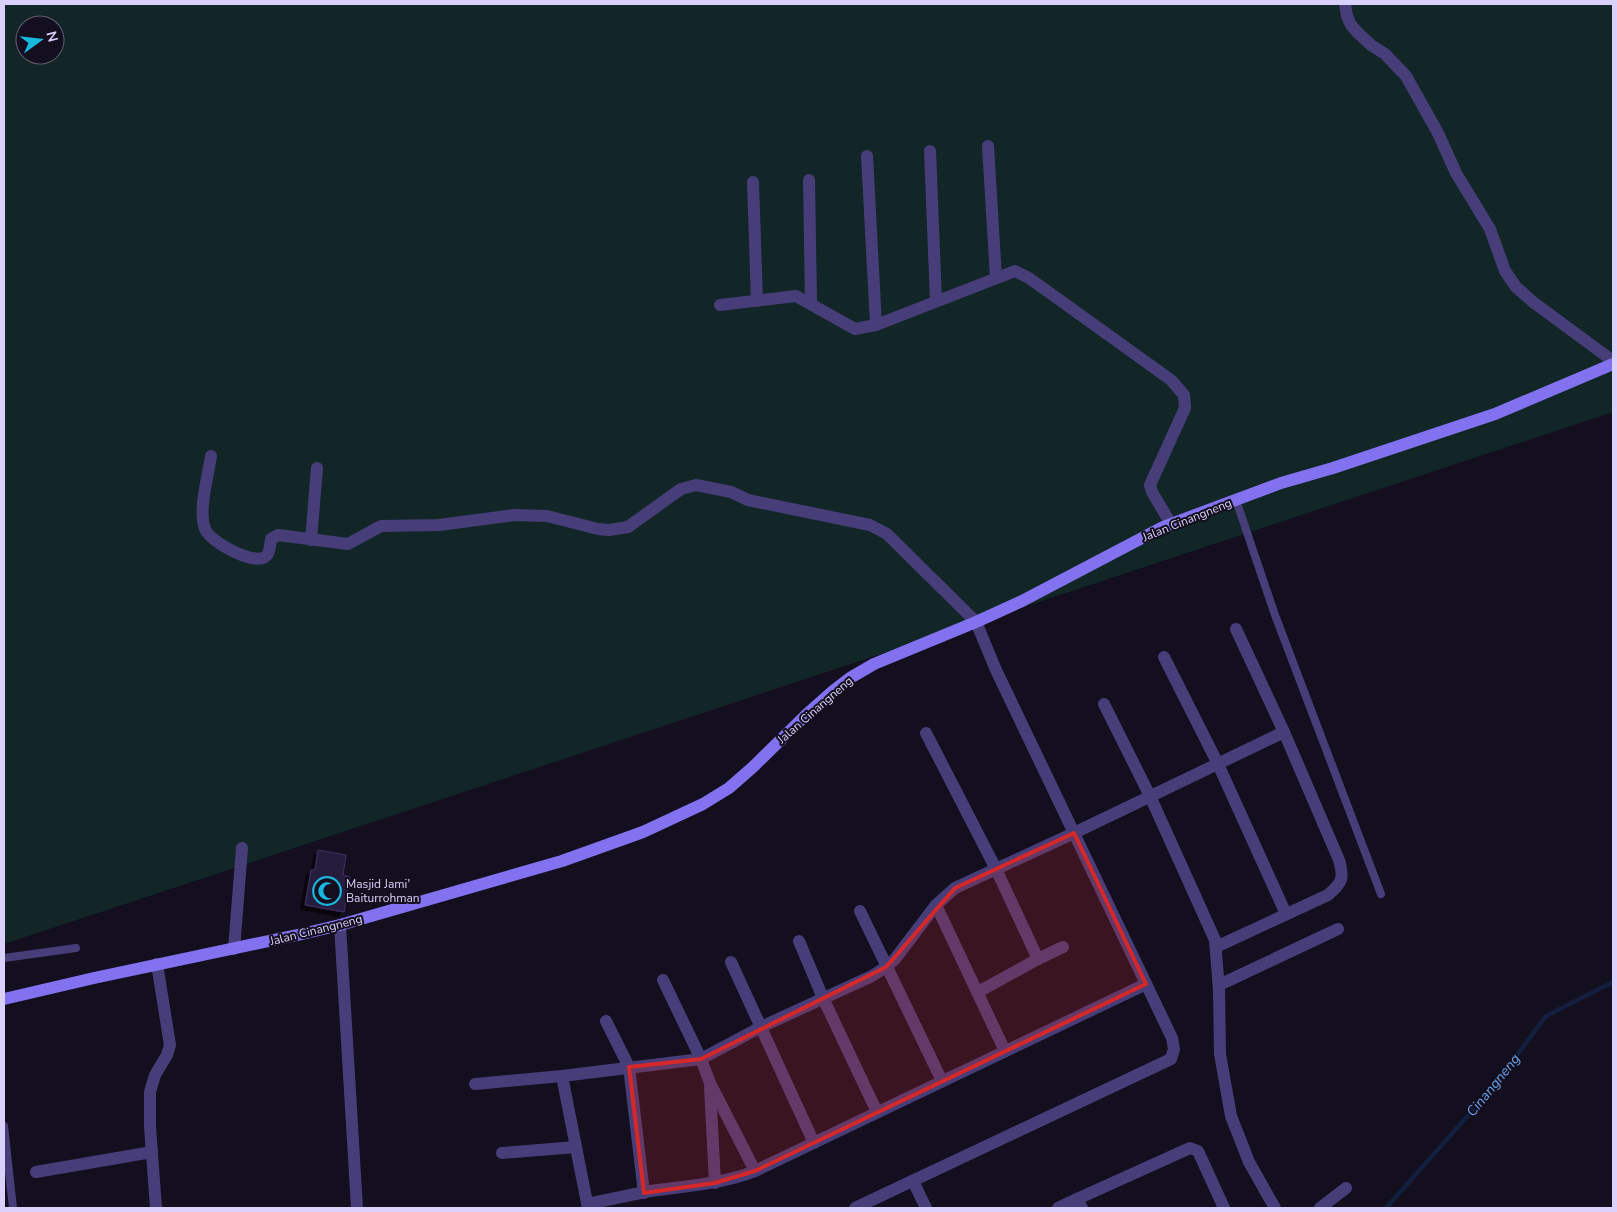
<svg xmlns="http://www.w3.org/2000/svg" width="1617" height="1212" viewBox="0 0 1617 1212" font-family="'Nunito Sans',sans-serif">
  <defs>
    <filter id="shadow"><feDropShadow dx="-4.5" dy="4.5" stdDeviation="0" flood-color="#0009"/></filter>
  </defs>
  <rect width="100%" height="100%" fill="#130f1f"/>
  <path fill="#122628" fill-rule="evenodd" d="M4 4H1613V412L4 944ZM25 25H55V55H25Z"/>
  <g fill="none" stroke-linecap="round" stroke-linejoin="round">
    <polyline stroke="#121f3f" stroke-width="4.5" points="1386,1208 1495,1085 1546,1016 1613,982"/>
  </g>
  <polygon fill="#271d3d" stroke="#413167" filter="url(#shadow)" points="318,850 346,855 343,875 350,877 344,912 305,905 311,870 315,870"/>
  <g fill="none" stroke-linecap="round" stroke-linejoin="round">
    <g stroke="#473e79" stroke-width="8">
      <polyline points="1236,500 1275,615 1381,894"/>
      <polyline points="4,958 76,948"/>
      <polyline points="4,1126 13,1208"/>
    </g>
    <g stroke="#473e79" stroke-width="12">
      <polyline points="1345,4 1347,16 1351,25 1358,33 1371,45 1385,54 1406,76 1438,133 1456,173 1490,229 1505,271 1516,287 1533,302 1613,361"/>
      <polyline points="988,146 996,278"/>
      <polyline points="930,151 936,301"/>
      <polyline points="867,156 876,325"/>
      <polyline points="809,180 811,304"/>
      <polyline points="753,182 757,301"/>
      <polyline points="720,305 796,296 855,329 876,325 1015,271 1029,278 1171,380 1184,395 1185,408 1150,485 1152,492 1171,524"/>
      <path d="M211 456C208 477 198 510 205 529 210 542 253 565 265 557 270 554 270 545 271 539L278 535 348 544 381 526 439 525 515 515 547 516 598 529 609 530 628 527 681 489 696 485 731 492 748 500 870 525 887 534 976 622 996 670 1172 1038 1174 1049 1171 1059 855 1208"/>
      <polyline points="311,540 317,468"/>
      <polyline points="1164,657 1218,764 1286,914"/>
      <polyline points="1104,704 1150,796 1215,940 1219,990 1220,1054 1231,1116 1249,1162 1275,1208"/>
      <polyline points="926,733 996,869 1038,959 978,992"/>
      <polyline points="936,905 1005,1051"/>
      <polyline points="860,911 942,1081"/>
      <polyline points="340,925 357,1208"/>
      <polyline points="799,941 823,998 877,1112"/>
      <path d="M1216 947 1328 895C1343 882 1344 878 1339 860L1284 732 1236 629"/>
      <polyline points="234,949 242,848"/>
      <polyline points="1038,959 1063,947"/>
      <polyline points="731,962 814,1143"/>
      <polyline points="663,980 701,1059 710,1083 755,1171"/>
      <polyline points="1219,985 1338,929"/>
      <polyline points="606,1021 629,1067 644,1193"/>
      <polyline points="562,1076 588,1208"/>
      <polyline points="475,1084 562,1076 701,1059 761,1027 872,976 886,967 895,959 936,905 955,888 1074,833 1284,732"/>
      <polyline points="710,1088 715,1183"/>
      <polyline points="502,1153 576,1147"/>
      <polyline points="36,1172 152,1152"/>
      <polyline points="913,1181 926,1208"/>
      <polyline points="1077,1199 1190,1148 1198,1151 1224,1208"/>
      <path d="M587 1204C606 1200 626 1196 645 1192 682 1186 720 1185 755 1171L1146 984"/>
      <polyline points="156,1208 150,1127 150,1092 155,1075 167,1055 170,1045 157,964"/>
      <polyline points="1058,1208 1077,1199 1082,1208"/>
      <polyline points="1320,1208 1346,1188"/>
    </g>
    <polyline stroke="#8272f0" stroke-width="12" points="4,999 94,978 302,934 340,925 562,861 643,832 703,804 729,788 753,767 806,715 833,691 850,678 874,664 976,622 1022,601 1163,527 1281,483 1333,468 1495,414 1613,364"/>
  </g>
  <path fill="#d62828" fill-opacity="0.2" stroke="#d62828" stroke-width="4" stroke-linejoin="round" d="M1074 833 1146 984 755 1171 715 1183 644 1193 629 1067 701 1059 886 967 955 888Z"/>
  <defs>
    <symbol id="mosque-ring" viewBox="-11 -11 22 22"><circle r="9.5" fill="#130f1f" stroke="#18b7e0" stroke-width="1.5"/><path d="M3.5-4.9A6 6 0 1 0 3.5 4.9A5 5 0 1 1 3.5-4.9Z" fill="#18b7e0"/></symbol>
  </defs>
  <g fill-rule="evenodd">
    <use href="#mosque-ring" x="311" y="875" width="32" height="32"/>
  </g>
  <g text-anchor="middle" stroke-width="4" stroke-linejoin="round" paint-order="stroke">
    <g font-size="12" fill="#dad1fa" stroke="#130f1f">
      <text transform="translate(1187 520) rotate(-22)" y="4">Jalan Cinangneng</text>
      <text transform="translate(815 710) rotate(-41)" y="4">Jalan Cinangneng</text>
      <text transform="translate(316 930) rotate(-14)" y="4">Jalan Cinangneng</text>
    </g>
    <g font-size="12" fill="#dad1fa" stroke="#130f1f" text-anchor="start">
      <text x="346" y="888">Masjid Jami'<tspan x="346" dy="14">Baiturrohman</tspan></text>
    </g>
    <g font-size="14" font-style="italic" fill="#6aa4ef" stroke="#130f1f">
      <text transform="translate(1493 1085) rotate(-51)" y="5">Cinangneng</text>
    </g>
  </g>
  <rect width="1617" height="1212" fill="none" stroke="#dad1fa" stroke-width="10"/>
  <g transform="translate(40 40) rotate(75)"><circle r="24" fill="#130f1f" stroke="#635d77"/>
  <path d="M0-4L9 19L0 12L-9 19Z" fill="#18b7e0"/>
  <text y="-8" font-size="14" font-weight="bold" text-anchor="middle" fill="#dad1fa">N</text>
  </g>
</svg>
